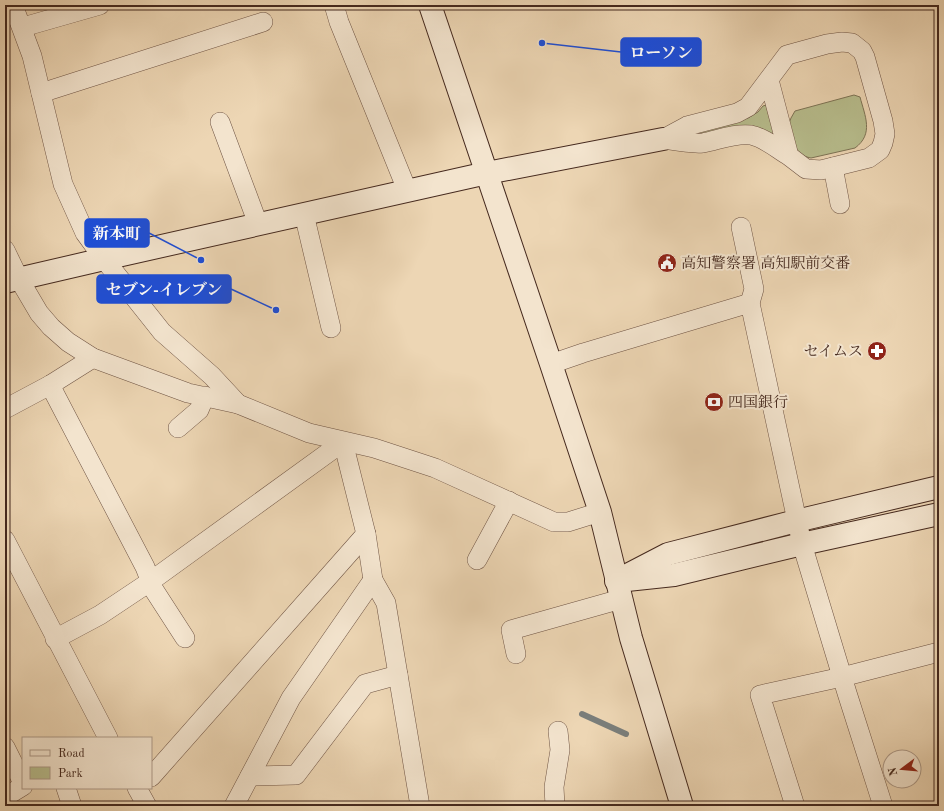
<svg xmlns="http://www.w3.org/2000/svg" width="944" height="811" viewBox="0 0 944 811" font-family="'Old Standard TT','Noto Serif JP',serif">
  <rect width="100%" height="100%" fill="#edd6b4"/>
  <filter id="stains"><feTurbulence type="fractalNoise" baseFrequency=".005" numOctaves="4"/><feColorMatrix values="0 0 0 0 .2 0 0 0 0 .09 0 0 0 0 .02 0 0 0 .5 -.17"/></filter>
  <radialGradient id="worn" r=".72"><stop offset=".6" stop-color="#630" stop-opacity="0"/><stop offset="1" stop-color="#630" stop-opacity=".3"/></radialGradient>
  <g fill="#b8be8e" stroke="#7e7456">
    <path d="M854 95 860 97C865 116 874 134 855 148L811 158C794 155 793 141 788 126L791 118 795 111Z"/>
    <polygon points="766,105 774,133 772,134 689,134 715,125 748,118 758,112 763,106"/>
  </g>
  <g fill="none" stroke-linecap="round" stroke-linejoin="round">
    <polyline stroke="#7a7e7b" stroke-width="6" points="582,714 626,734"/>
    <defs>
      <g id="street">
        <polyline points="13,5 32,56 63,184 85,233 104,259 162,332 212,376 238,404"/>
        <polyline points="334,5 339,22 407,190"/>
        <polyline points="23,27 100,5"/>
        <path d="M769 80 789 156 806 169 821 170 869 158 880 150 883 143 885 134 883 121 865 57 862 51 852 43 842 42 827 44 787 55 748 107 737 113 687 126 663 139C676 141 689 144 703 143 718 140 735 133 751 135 765 138 777 149 789 156"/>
        <polyline points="41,93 263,22"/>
        <polyline points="220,122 258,224"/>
        <polyline points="833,167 840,204"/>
        <polyline points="304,214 331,328"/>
        <polyline points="741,227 754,289 750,303"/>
        <polyline points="5,250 19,279 39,313 51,327 68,342 93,358 188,393 238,404 309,433 374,448 435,468 554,522 568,522 600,512"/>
        <polyline points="551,364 583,353 750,303 802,544 847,693 883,806"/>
        <polyline points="50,385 145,567 154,590 185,638"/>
        <polyline points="5,409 50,385 93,358"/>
        <polyline points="178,428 199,410 205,396"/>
        <polyline points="343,442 366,534 373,580 386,603 420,806"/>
        <polyline points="5,540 108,738"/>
        <polyline points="477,560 509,501"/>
        <polyline points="55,639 100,615 151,581 343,442"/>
        <polyline points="516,654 511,630 621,599"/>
        <polyline points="5,747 23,783"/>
        <polyline points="250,776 296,775 365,684 398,675"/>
        <polyline points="151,777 366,534"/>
        <polyline points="66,788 72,806"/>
        <polyline points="137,788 147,806"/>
        <polyline points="5,797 23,786"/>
        <polyline points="234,806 291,698 373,580"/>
        <polyline points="555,806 554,787 560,750 558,731"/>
        <polyline points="795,806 760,695 842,677 939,652"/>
      </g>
      <g id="secondary">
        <polyline points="430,5 551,364 600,512 631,638 682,806"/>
        <polyline points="5,282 104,259 487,173 663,139"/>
        <polyline points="627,580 674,575 802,544 939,514"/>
        <polyline points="616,581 668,554 796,521 939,487"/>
      </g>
    </defs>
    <use href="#street" stroke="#6f5444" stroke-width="20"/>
    <use href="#secondary" stroke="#45291e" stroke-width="24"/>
    <use href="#street" stroke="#f3e4ce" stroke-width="19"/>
    <use href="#secondary" stroke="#f3e4ce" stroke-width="22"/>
  </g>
  <defs>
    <symbol id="civic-disc" viewBox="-11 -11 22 22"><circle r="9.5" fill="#8f2418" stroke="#f3e4ce"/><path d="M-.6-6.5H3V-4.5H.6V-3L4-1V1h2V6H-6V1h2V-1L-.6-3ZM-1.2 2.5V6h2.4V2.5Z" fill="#fff"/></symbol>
    <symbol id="pharmacy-disc" viewBox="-11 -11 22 22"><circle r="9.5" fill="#8f2418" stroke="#f3e4ce"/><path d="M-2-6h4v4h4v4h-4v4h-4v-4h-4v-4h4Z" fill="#fff"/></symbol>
    <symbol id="bank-disc" viewBox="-11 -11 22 22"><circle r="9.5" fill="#8f2418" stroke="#f3e4ce"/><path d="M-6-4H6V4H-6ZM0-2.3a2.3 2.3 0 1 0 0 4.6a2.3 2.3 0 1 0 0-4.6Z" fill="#fff"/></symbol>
  </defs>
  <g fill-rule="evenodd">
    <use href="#civic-disc" x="656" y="252" width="22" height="22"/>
    <use href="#pharmacy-disc" x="866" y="340" width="22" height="22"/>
    <use href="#bank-disc" x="703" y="391" width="22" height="22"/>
  </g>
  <g text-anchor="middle" stroke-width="4" stroke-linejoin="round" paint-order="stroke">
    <g font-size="15" fill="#45291e" stroke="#f3e4ce" text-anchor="start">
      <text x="681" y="268">高知警察署 高知駅前交番</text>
      <text x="863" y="356" text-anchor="end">セイムス</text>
      <text x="728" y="407">四国銀行</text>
    </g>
  </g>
  <path fill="none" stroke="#1d4ed8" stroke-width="1.5" d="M542 43L621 52M201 260L149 233M276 310L231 289"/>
  <g fill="#1d4ed8" stroke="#f3e4ce" stroke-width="1.5">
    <circle cx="542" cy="43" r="4"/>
    <circle cx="201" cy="260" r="4"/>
    <circle cx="276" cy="310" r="4"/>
  </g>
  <g fill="#1d4ed8" stroke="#1d4ed8" stroke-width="1.5">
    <rect x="621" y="38" width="80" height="28" rx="4"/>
    <rect x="85" y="219" width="64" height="28" rx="4"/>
    <rect x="97" y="275" width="134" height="28" rx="4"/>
  </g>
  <g font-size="16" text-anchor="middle" font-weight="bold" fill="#fff">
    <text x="661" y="58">ローソン</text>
    <text x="117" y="239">新本町</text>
    <text x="164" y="295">セブン-イレブン</text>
  </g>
  <rect width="944" height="811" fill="none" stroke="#edd6b4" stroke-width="20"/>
  <rect x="6" y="6" width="932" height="799" fill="none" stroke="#45291e" stroke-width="2"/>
  <rect x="10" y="10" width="924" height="791" fill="none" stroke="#45291e"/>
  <rect x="22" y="737" width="130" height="52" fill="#f3e4ce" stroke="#ad9988"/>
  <rect x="30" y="750" width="20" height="6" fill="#f3e4ce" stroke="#ad9988"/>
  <text x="58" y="757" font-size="12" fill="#45291e">Road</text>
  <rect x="30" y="767" width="20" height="12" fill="#b8be8e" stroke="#ad9988"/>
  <text x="58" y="777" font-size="12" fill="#45291e">Park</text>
  <g transform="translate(902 769) rotate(254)"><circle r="19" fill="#f3e4ce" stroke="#ad9988"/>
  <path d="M0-3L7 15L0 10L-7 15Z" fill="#8f2418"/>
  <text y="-6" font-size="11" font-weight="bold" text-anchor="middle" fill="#45291e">N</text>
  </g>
  <rect width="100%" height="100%" filter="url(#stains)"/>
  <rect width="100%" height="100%" fill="url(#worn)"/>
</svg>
